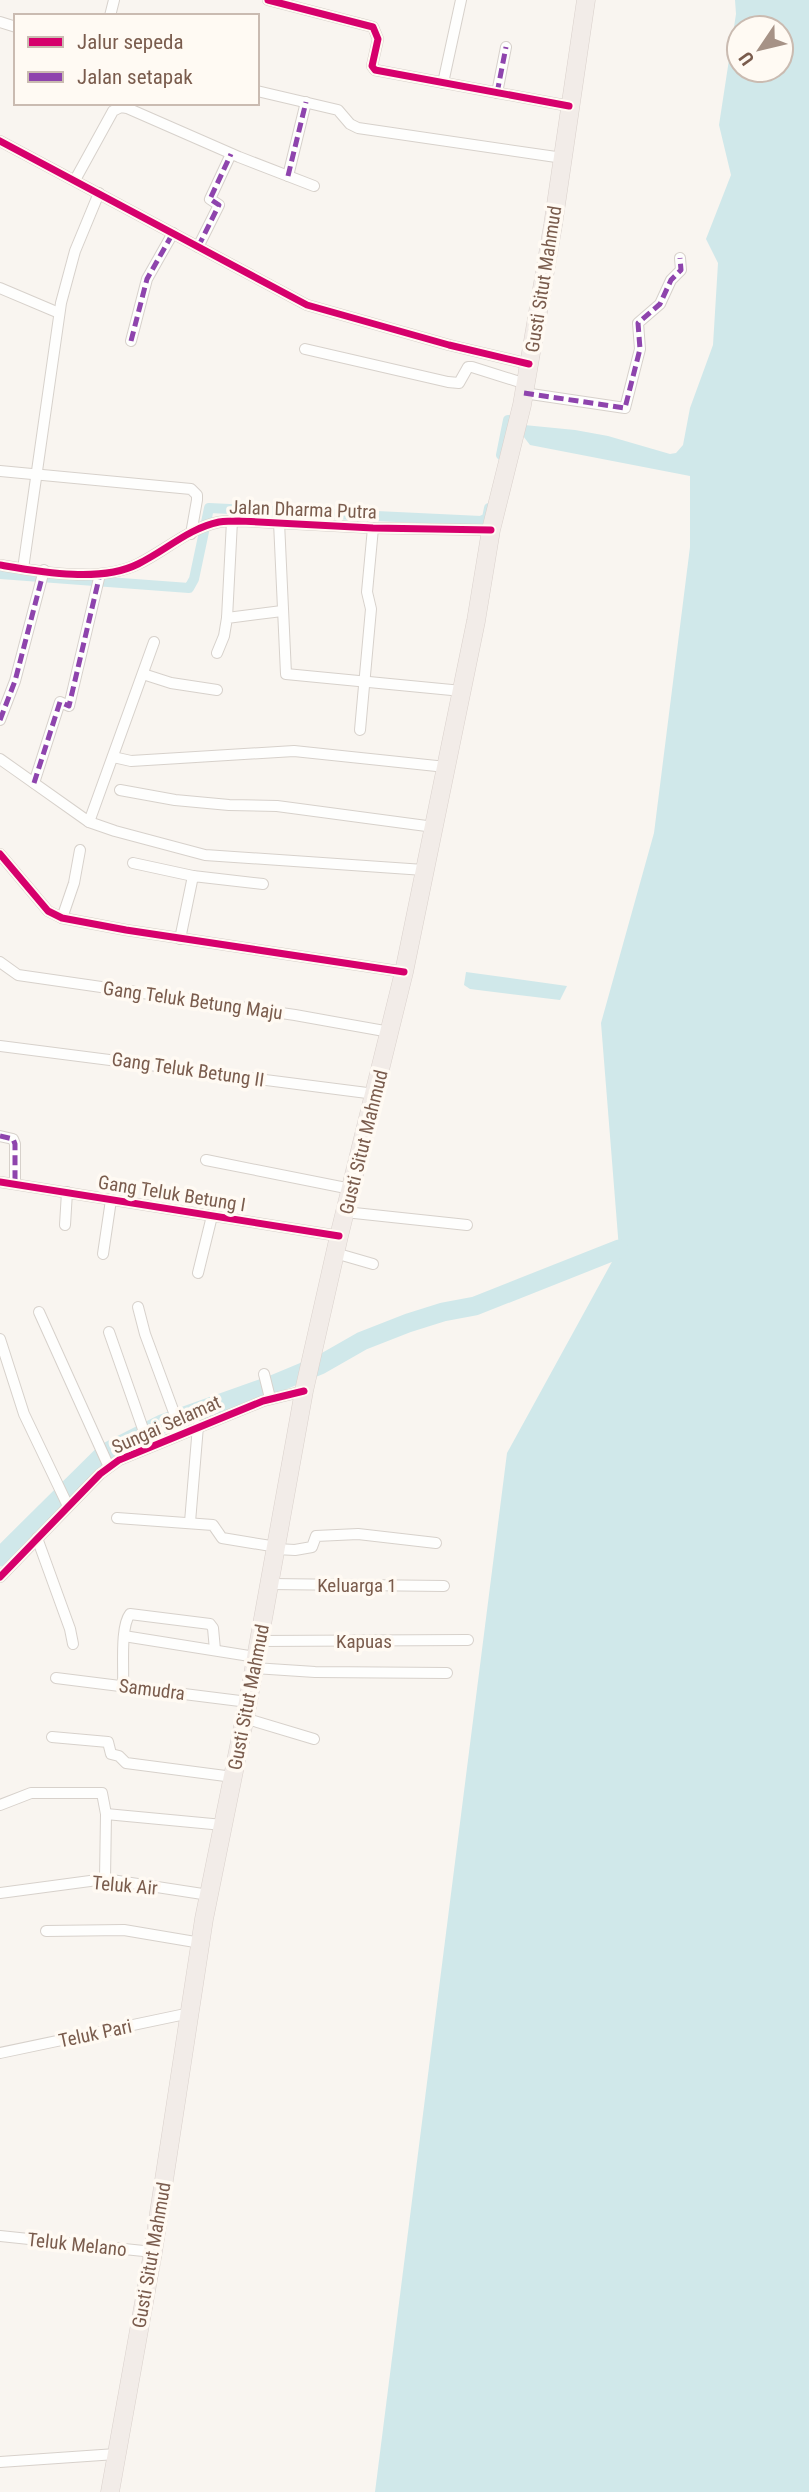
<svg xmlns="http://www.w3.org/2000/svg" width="809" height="2492" viewBox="0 0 809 2492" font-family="'Roboto Condensed',sans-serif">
  <rect width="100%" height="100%" fill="#f9f5f0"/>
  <g fill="#d0e8ea" fill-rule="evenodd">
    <path d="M735 0H809V2492H375L507 1453 619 1249 601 1023 654 833 690 547V476L530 445 514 424 575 430 608 436 670 454 676 453 683 445 690 408 713 345 718 263 706 239 731 175 719 125 736 14ZM739 28H781V70H739Z"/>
    <polygon points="466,972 567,986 560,1000 470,989 464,985"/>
  </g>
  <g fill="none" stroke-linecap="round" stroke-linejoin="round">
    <g stroke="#d0e8ea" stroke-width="10">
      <polyline points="501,455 508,420 514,424"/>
      <polyline points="0,574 189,588 194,579 209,508 481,521 487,518 489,508"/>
    </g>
    <polyline stroke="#d0e8ea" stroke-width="19" points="0,1557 105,1453 162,1424 272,1385 320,1365 362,1341 408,1323 443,1312 475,1306 619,1249"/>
    <defs>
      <g id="minor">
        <polyline points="268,0 373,27 378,39 372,66 375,70 569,106"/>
        <polyline points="110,16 114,0"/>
        <polyline points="0,22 16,27"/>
        <polyline points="443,83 461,0"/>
        <polyline points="257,91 338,110 350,124 358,128 563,158"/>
        <polyline points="497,93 506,47"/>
        <polyline points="0,141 307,305 449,345 529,364"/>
        <polyline points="288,176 306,102"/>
        <polyline points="75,180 113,111 121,107 127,108 239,157 314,186"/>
        <polyline points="198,247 219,205 210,199 231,154"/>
        <polyline points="0,288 59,313"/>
        <polyline points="131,341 147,279 173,233"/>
        <polyline points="305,349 448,382 459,383 468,367 472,367 526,384"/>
        <polyline points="524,393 625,408 640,349 638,323 660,304 671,280 681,270 680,258"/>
        <polyline points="0,471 191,489 197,495 197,500 191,534"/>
        <polyline points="279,522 286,674 462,691"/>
        <path d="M0 565C41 572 100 583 138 564 165 551 189 528 219 522 226 521 234 521 241 521L373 528 491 530"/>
        <polyline points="23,569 61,303 75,251 99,193"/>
        <polyline points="227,618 232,521"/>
        <polyline points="217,653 224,636 227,618 282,611"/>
        <polyline points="143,674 171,683 217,690"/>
        <polyline points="0,720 15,681 44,570"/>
        <polyline points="360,730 371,609 367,592 373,528"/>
        <polyline points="113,757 131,761 294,751 446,767"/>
        <polyline points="0,759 89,822 154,642"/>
        <polyline points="34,783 60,702 69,706 100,574"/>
        <polyline points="120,790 175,800 229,805 277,806 434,827"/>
        <polyline points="89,822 115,831 205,855 424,870"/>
        <polyline points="0,854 48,911 62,918 126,930 404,972"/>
        <polyline points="133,863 193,876"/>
        <polyline points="62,918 74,883 80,850"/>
        <polyline points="180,939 193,876 263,884"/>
        <polyline points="0,962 18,975 295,1015 390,1032"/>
        <polyline points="0,1046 375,1094"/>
        <polyline points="0,1136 13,1139 15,1144 15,1184"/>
        <polyline points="206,1160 351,1189"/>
        <polyline points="0,1182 339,1236"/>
        <polyline points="345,1212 467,1225"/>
        <polyline points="65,1225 67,1192"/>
        <polyline points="335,1253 373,1264"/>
        <polyline points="103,1254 111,1200"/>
        <polyline points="198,1273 212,1216"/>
        <polyline points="138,1307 145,1334 179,1426 179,1434"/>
        <polyline points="39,1312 109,1467"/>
        <polyline points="109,1332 149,1446"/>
        <polyline points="0,1339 24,1414 68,1506"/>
        <polyline points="264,1374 270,1398"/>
        <polyline points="117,1518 213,1525 222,1538 277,1547"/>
        <polyline points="190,1522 198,1426"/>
        <polyline points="37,1538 70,1629 73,1644"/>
        <polyline points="276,1549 295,1550 312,1547 316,1536 358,1534 436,1543"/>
        <polyline points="0,1577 100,1474 119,1460 263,1401 304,1391"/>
        <polyline points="270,1584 444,1586"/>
        <polyline points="124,1636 256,1657"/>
        <polyline points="259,1641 468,1640"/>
        <polyline points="254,1668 315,1672 447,1673"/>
        <polyline points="56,1678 248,1702"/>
        <path d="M123 1685C124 1667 120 1627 130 1614L210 1624 213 1628 215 1650"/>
        <polyline points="244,1718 314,1739"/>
        <polyline points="52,1737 108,1742 111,1754 119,1756 126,1763 233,1777"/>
        <polyline points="0,1805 31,1793 102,1793 106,1814 105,1879"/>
        <polyline points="106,1814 223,1825"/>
        <polyline points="0,1893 105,1879 209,1895"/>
        <polyline points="46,1931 124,1930 201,1943"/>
        <polyline points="0,2053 190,2013"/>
        <polyline points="0,2236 153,2252"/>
        <polyline points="0,2462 116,2454"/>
      </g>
      <polyline id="trunk" points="110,2492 153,2252 204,1919 248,1702 304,1391 339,1236 404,972 476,621 491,530 522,405 553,225 586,0"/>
    </defs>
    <use href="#minor" stroke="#d7d1cb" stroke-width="12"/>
    <use href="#trunk" stroke="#dad1cc" stroke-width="19"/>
    <use href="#minor" stroke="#fefefd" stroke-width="10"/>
    <use href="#trunk" stroke="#f2ece8" stroke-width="18"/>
    <g stroke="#8e44ad" stroke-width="5" stroke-dasharray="10 5" stroke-linecap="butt">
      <polyline points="497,93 506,47"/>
      <polyline points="288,176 306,102"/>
      <polyline points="198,247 219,205 210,199 231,154"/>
      <polyline points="131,341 147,279 173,233"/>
      <polyline points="524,393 625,408 640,349 638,323 660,304 671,280 681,270 680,258"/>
      <polyline points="0,720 15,681 44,570"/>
      <polyline points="34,783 60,702 69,706 100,574"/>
      <polyline points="0,1136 13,1139 15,1144 15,1184"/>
    </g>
    <defs>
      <g id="cycleway">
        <polyline points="268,0 373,27 378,39 372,66 375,70 569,106"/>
        <polyline points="0,141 307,305 449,345 529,364"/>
        <path d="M0 565C41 572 100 583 138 564 165 551 189 528 219 522 226 521 234 521 241 521L373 528 491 530"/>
        <polyline points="0,854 48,911 62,918 126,930 404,972"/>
        <polyline points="0,1182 339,1236"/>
        <polyline points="0,1577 100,1474 119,1460 263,1401 304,1391"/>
      </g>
    </defs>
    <use href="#cycleway" stroke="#fffaf3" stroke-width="11"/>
    <use href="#cycleway" stroke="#d6006c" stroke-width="7"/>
  </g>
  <g text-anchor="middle" stroke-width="7" stroke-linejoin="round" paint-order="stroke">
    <g font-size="19" fill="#7a5c4d" stroke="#fffaf3">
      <text transform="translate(543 279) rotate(-81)" y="7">Gusti Situt Mahmud</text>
      <text transform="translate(303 509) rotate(2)" y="7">Jalan Dharma Putra</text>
      <text transform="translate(193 1000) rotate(8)" y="7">Gang Teluk Betung Maju</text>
      <text transform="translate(188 1069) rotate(8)" y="7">Gang Teluk Betung II</text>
      <text transform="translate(363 1142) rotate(-76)" y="7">Gusti Situt Mahmud</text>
      <text transform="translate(172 1193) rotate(9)" y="7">Gang Teluk Betung I</text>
      <text transform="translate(166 1424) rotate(-24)" y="7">Sungai Selamat</text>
      <text x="357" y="1592">Keluarga 1</text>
      <text x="364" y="1648">Kapuas</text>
      <text transform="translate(152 1689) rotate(7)" y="7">Samudra</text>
      <text transform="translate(248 1697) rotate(-79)" y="7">Gusti Situt Mahmud</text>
      <text transform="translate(125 1885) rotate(5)" y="7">Teluk Air</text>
      <text transform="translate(95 2033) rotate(-12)" y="7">Teluk Pari</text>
      <text transform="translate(77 2244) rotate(6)" y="7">Teluk Melano</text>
      <text transform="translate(151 2255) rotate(-80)" y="7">Gusti Situt Mahmud</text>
    </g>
  </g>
  <rect x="14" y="14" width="245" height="91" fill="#fffaf3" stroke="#cabbb1" stroke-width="2"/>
  <rect x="28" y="37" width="35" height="10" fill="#d6006c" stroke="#cabbb1" stroke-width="2"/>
  <text x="77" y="49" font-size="21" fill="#7a5c4d">Jalur sepeda</text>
  <rect x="28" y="72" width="35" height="10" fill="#8e44ad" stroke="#cabbb1" stroke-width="2"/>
  <text x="77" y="84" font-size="21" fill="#7a5c4d">Jalan setapak</text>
  <g transform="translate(760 49) rotate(235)"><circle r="33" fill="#fffaf3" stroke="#cabbb1" stroke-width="2"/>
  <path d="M0-5L12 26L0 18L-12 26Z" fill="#a69286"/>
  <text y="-10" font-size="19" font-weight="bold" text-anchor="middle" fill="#7a5c4d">U</text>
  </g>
</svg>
